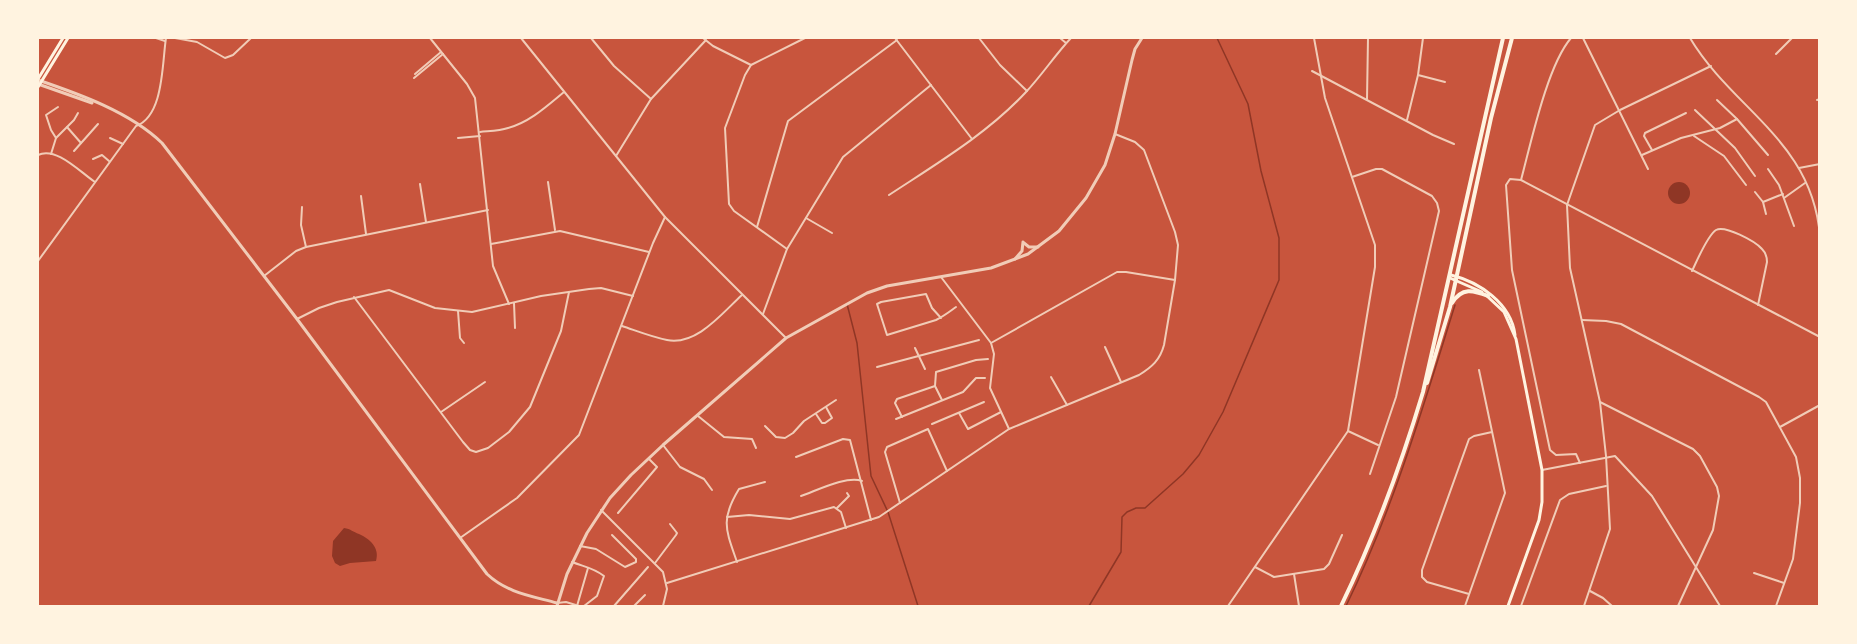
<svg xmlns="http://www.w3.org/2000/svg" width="1857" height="644" viewBox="0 0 1857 644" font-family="Poppins,sans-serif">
  <rect width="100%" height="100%" fill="#c8553d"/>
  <g fill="#8f3625">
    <circle cx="1679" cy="193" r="11"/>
    <path d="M344 528C351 529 353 532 359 534 370 539 380 548 376 561L350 563 340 566 335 563 332 556 333 541Z"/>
  </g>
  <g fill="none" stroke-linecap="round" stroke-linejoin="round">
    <g stroke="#8f3625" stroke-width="1.5">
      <polyline points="847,304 857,343 871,476 888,512 918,606"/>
      <polyline points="1089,606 1121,552 1122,517 1127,512 1136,508 1145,508 1183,474 1199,455 1223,412 1279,280 1279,238 1261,171 1248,104 1217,38"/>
      <path d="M1346 606C1393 510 1423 407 1455 305"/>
    </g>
    <g stroke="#f1ccb7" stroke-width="2">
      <polyline points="156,38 165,41"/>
      <polyline points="175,38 197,42 225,58 233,55 251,38"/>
      <polyline points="430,38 467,84 475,98 493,266 509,304"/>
      <polyline points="521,38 665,217 786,338"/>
      <polyline points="591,38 614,66 651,99"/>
      <polyline points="703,38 713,46 751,65 805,38"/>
      <polyline points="895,38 972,139"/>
      <polyline points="979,38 1000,65 1027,91"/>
      <polyline points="1060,38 1066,43"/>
      <polyline points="1583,38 1648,169"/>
      <path d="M1690 38C1733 110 1813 141 1820 237"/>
      <polyline points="1818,38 1820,39"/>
      <polyline points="1776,54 1792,38"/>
      <polyline points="751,65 745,75 725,128 729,204 734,211 787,249"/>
      <polyline points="1312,71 1433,135 1454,144"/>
      <polyline points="415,74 441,52"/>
      <polyline points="1418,75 1445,82"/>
      <polyline points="414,78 443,54"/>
      <polyline points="1367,99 1368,38"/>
      <polyline points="1717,100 1737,119"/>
      <polyline points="1817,100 1820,99"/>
      <polyline points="1695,110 1735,148 1755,176"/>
      <polyline points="1407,120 1418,75 1423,38"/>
      <polyline points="67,127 81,143"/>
      <path d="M480 132C489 131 499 131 508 128 530 122 547 106 564 92"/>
      <polyline points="1694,136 1724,156 1746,185"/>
      <polyline points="56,138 51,130 46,115 58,107"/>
      <polyline points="110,138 123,144"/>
      <polyline points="458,138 480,136"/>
      <polyline points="1652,150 1644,136 1645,133 1686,113"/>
      <polyline points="74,151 98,124"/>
      <polyline points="51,154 56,138 74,120 78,113"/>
      <path d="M38 155C56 146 80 172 95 182"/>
      <polyline points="1642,155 1681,138 1720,128 1737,119 1768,155"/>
      <polyline points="616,156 651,99 706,40"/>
      <polyline points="93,159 102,155 109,161"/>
      <polyline points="1799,168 1820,164"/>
      <polyline points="1768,169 1779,185 1794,226"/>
      <polyline points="1352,177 1376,169 1382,169 1432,196 1437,203 1439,211 1396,397 1370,474"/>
      <path d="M1521 180C1531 143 1547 66 1571 38"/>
      <polyline points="548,182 555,230"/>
      <polyline points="420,184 426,222"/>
      <polyline points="1755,192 1763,202 1783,194"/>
      <path d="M889 195C936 164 987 134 1026 92 1042 75 1055 55 1071 38"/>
      <polyline points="361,196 366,234"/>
      <polyline points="1784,198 1805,183"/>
      <polyline points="1763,202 1766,214"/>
      <polyline points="302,207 301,225 306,247"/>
      <polyline points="806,218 832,233"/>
      <polyline points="757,227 788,121 897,40"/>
      <polyline points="491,244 560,231 649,252"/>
      <path d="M38 261 136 126C164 116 162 63 166 38"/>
      <path d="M1692 271C1697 261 1707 236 1716 230 1725 225 1755 241 1762 249 1766 253 1767 257 1767 262L1758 305"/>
      <polyline points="264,276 296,251 306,247 488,210"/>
      <polyline points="941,277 991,343 994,354 990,388 1009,429"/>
      <polyline points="354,297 463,442 470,450 476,452 488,448 509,432 530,407 561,331 569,292"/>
      <polyline points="514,303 515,328"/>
      <polyline points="458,311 460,338 464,343"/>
      <polyline points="763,314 787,249 843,157 931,85"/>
      <path d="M941 318 932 308 926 294 881 302 877 304 887 335 936 320C944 316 949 312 956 307"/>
      <polyline points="297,319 319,308 337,302 389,290 435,308 472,312 541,296 589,289 601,288 633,296"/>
      <polyline points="1582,320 1606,321 1621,324 1759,397 1766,402 1796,457 1800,478 1800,503 1793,559 1776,606"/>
      <path d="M622 326C637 331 652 337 667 340 697 346 723 312 742 295"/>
      <polyline points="991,343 1117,272 1126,272 1175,280"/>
      <polyline points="1105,347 1121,382"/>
      <polyline points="915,348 925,369"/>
      <polyline points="877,367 979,340"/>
      <polyline points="1051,377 1067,405"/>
      <polyline points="942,400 935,386 936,372 976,360 988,359"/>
      <polyline points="1600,402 1693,449 1700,456 1717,487 1719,496 1713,530 1678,606"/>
      <polyline points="441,412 485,382"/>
      <polyline points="959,413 968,429 1001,412"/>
      <polyline points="816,414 822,423 825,423 832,418 826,407"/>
      <polyline points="698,416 724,437 752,439 756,448"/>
      <polyline points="902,417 895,403 897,399 935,386"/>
      <polyline points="896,419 963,392 976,378 985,378"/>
      <polyline points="932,424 984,402"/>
      <polyline points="765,426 776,437 785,438 793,433 804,421 836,400"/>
      <polyline points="1780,427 1820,405"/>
      <polyline points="1348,431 1378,445"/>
      <polyline points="663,445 680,467 704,479 712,490"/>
      <polyline points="796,457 843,439 850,440 871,520"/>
      <polyline points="1580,463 1576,454 1556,455 1550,450 1512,270 1506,185 1510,179 1521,180 1820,337"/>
      <polyline points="1542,470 1615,456 1652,496 1720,606"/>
      <path d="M801 496C816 491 847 475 862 481"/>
      <polyline points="900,503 885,452 887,447 928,429 947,471"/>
      <polyline points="837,508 849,496 847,493"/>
      <polyline points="601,510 663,572 667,589 663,606"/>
      <polyline points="618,513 657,467 649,459"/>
      <polyline points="727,517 749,515 790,519 834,507 841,512 846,528"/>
      <polyline points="460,538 517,498 579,435 653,243 665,217"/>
      <polyline points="580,546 596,549 625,567 636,562 636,559 612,535"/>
      <path d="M572 562C585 567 594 568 604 576L597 596 584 606"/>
      <path d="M737 562C726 530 720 520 739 489L765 482"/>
      <polyline points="655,563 676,535 677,533 670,524"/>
      <polyline points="1255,567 1274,577 1324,569 1329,564 1342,535"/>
      <polyline points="1754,573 1784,583"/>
      <polyline points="1294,574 1299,606"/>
      <path d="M667 583 879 517 1009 429 1139 375C1152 367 1160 360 1164 345L1175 280 1178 245 1175 232 1144 150 1135 142 1115 134"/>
      <polyline points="1590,591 1603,598 1612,606"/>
      <polyline points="1469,594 1427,582 1422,577 1422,570 1469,439 1474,436 1492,432"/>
      <polyline points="557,603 566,602 579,606"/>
      <polyline points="577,606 588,568"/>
      <polyline points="614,606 648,567"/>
      <polyline points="634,606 645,595"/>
      <polyline points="1228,606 1348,431 1375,267 1375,245 1325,98 1314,38"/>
      <polyline points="1465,606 1505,493 1479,370"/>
      <polyline points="1521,606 1560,500 1569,494 1606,486"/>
      <polyline points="1584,606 1610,529 1606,456 1600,402 1570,268 1567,205 1595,125 1620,110 1711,66"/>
    </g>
    <g stroke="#f1ccb7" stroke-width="3">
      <path d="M38 80C79 94 130 112 162 143L297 319 487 574C507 593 532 596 557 603"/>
      <polyline points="38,84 92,103"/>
      <polyline points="1024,243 1029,247 1038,247"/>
      <polyline points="1015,259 1022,251 1023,242"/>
      <polyline points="557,606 567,574 587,533 610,498 631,475 663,445 786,338 867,293 887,286 991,268 1028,254 1059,231 1086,198 1105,165 1115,134 1132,60 1135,49 1142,38"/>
    </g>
    <g stroke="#fff3e0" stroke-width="3">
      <polyline points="38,79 63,38"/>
      <polyline points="38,87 68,38"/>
      <path d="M1451 275C1479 282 1511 303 1515 335"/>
      <polyline points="1450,278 1482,292"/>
      <polyline points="1487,296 1504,312 1516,339 1542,470 1542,502 1539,520 1508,606"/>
    </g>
    <g stroke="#fff3e0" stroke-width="4">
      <path d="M1452 303C1462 287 1473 290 1488 296"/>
      <polyline points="1427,383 1450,307 1491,118 1512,38"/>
      <path d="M1341 606C1374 538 1401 465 1423 392L1503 38"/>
    </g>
  </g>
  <rect width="1857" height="644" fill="none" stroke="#fff3e0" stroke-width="78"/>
</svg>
